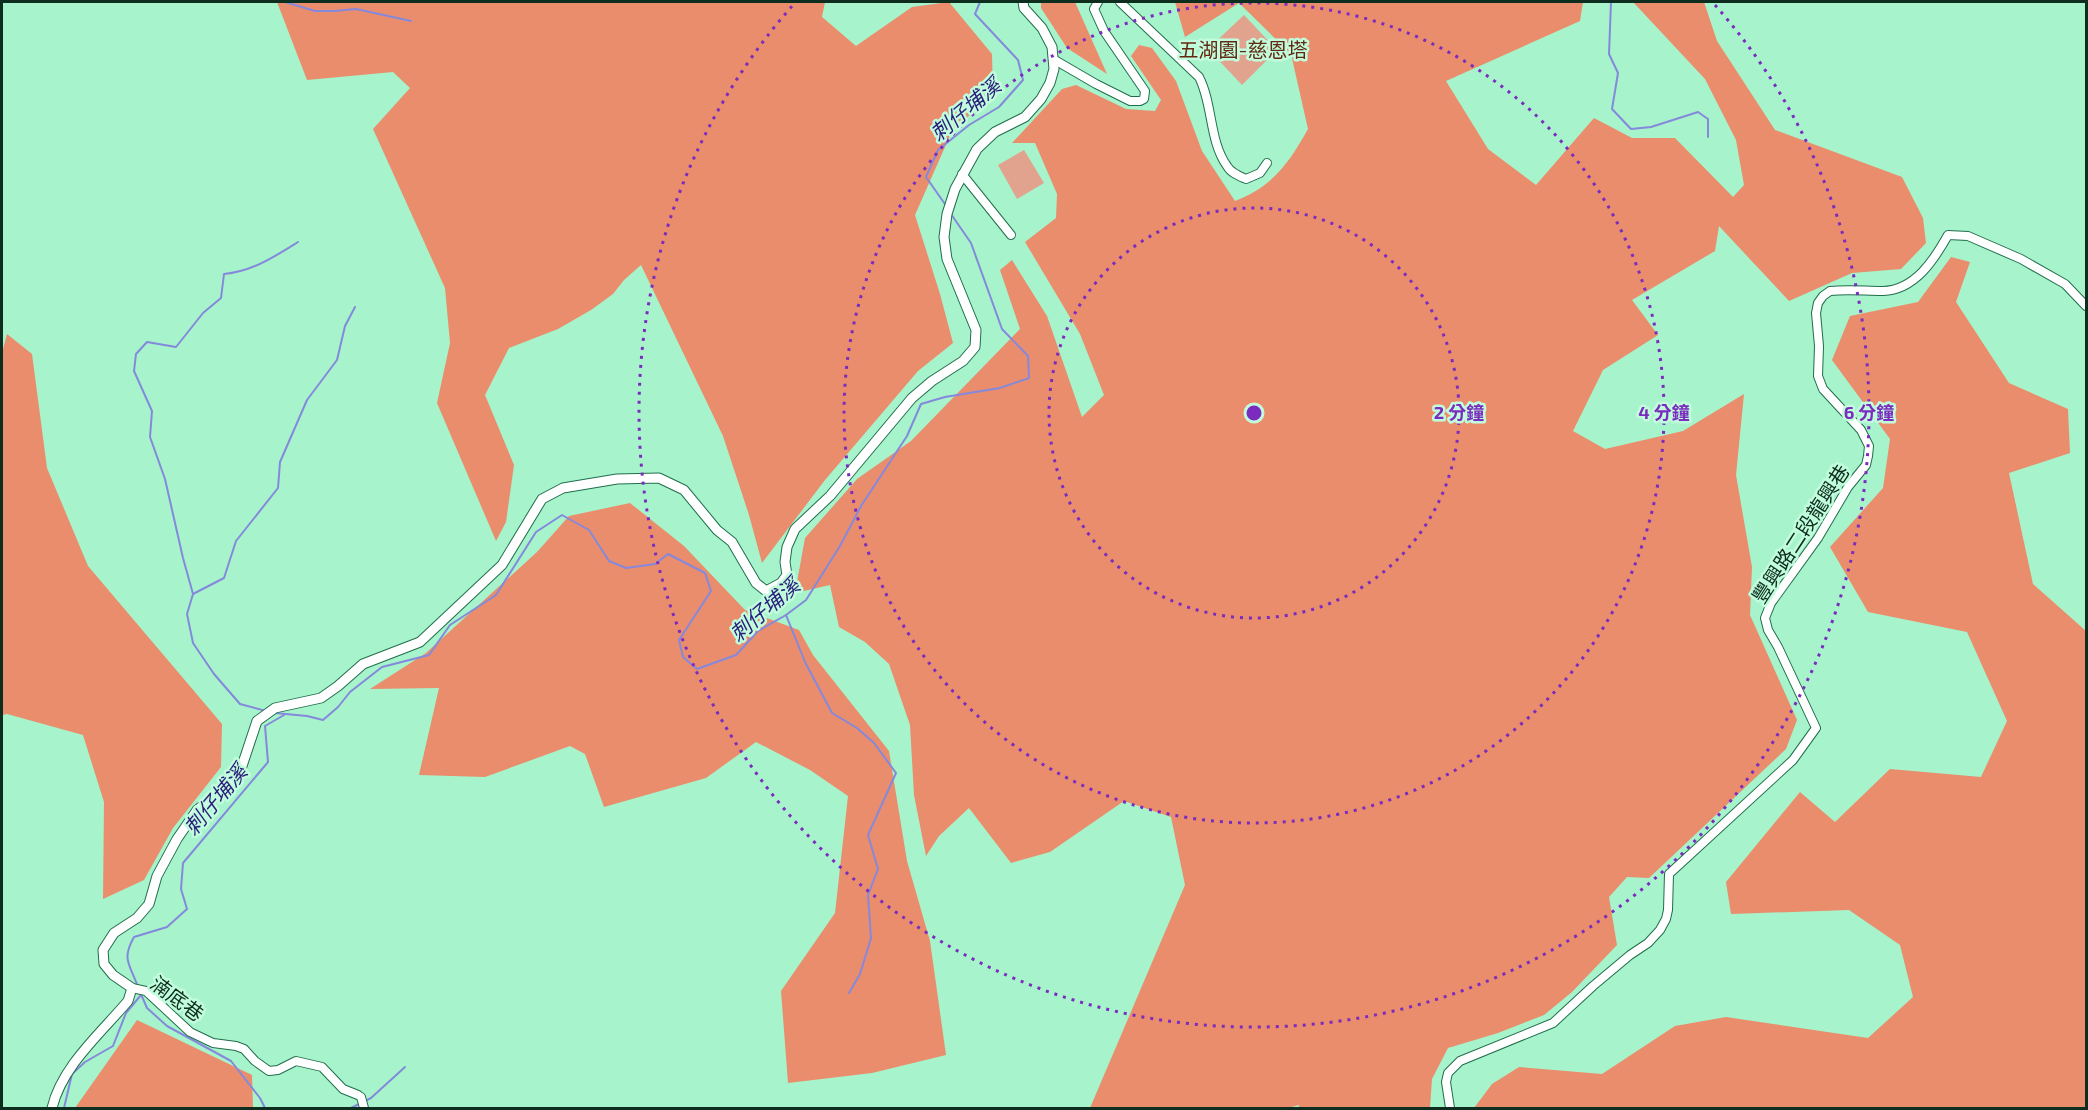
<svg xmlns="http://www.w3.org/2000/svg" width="2088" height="1110" viewBox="0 0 2088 1110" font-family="'Exo 2','Noto Sans TC',sans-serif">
  <rect width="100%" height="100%" fill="#a7f3cb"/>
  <g fill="#e1a38d">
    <polygon points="1244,15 1277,50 1242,85 1208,49"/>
    <polygon points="1024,150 1044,183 1017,199 998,165"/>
  </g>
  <g fill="#ea8d6c">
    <polygon points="277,2 825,2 822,17 856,46 912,7 949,2 992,54 993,94 952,131 915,215 940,294 953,343 918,371 825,480 762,563 749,515 723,436 641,265 624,280 613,294 591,310 558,329 509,348 485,395 514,465 506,522 496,541 437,403 450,343 445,288 373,129 410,88 393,72 307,80"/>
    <polygon points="1041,2 1075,2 1107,74 1067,48 1041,8"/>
    <path d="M1175 2H1583L1580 21 1446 81 1488 149 1536 185 1594 118 1632 138H1675L1733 197 1744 185 1736 140 1705 79 1633 2H1704L1717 41 1775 130 1902 177 1923 218 1926 243 1901 269 1852 273 1789 301 1719 226 1715 251 1632 300 1658 335 1603 370 1573 431 1605 449 1683 431 1744 394 1736 475 1752 567 1750 615 1797 720 1786 749 1649 878 1627 877 1609 897 1617 945 1572 992 1544 1015 1498 1033 1448 1048 1432 1079 1430 1108H1299V1105L1288 1108H1090L1185 885 1171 817 1124 801 1050 852 1011 863 969 808 939 836 926 856 914 795 910 725 889 664 865 642 839 627 830 585 795 593 805 538 857 479 911 441 1020 329 1000 270 1012 260 1047 316 1082 417 1104 395 1080 334 1025 242 1056 218 1057 194 1035 143H1012L1062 89 1076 85 1126 109 1155 111 1161 100 1131 56 1139 45 1152 48 1176 81 1202 151 1235 201C1273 186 1289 163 1308 129L1291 54 1239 3 1185 37Z"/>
    <polygon points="1951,257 1970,262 1956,302 2009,383 2068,409 2070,453 2009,473 2033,584 2086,631 2086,1108 1474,1108 1492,1084 1519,1067 1602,1074 1675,1026 1726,1017 1868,1038 1913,997 1900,945 1849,910 1731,914 1726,882 1800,792 1835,822 1890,769 1981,777 2007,721 1967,632 1868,612 1830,547 1883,488 1890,439 1832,360 1850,316 1918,302"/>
    <polygon points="7,334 32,354 47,468 88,566 222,724 221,767 173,828 144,880 103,899 104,802 83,735 7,714 2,715 2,353"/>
    <polygon points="630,503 684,546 745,610 799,630 813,655 889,751 907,861 930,941 946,1055 872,1073 788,1083 781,991 835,913 848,796 810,770 756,742 706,778 604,807 585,754 570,746 485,777 419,775 439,688 370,689 426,653 537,552 569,516"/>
    <polygon points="137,1020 252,1075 253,1108 75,1108"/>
  </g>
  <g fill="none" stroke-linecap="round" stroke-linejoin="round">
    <g stroke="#8589dc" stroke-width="2">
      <polyline points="285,2 315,11 335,11 356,9 411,21"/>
      <polyline points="1611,2 1609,54 1618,73 1612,109 1631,129 1651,127 1698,112 1708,119 1708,137"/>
      <polyline points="947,207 926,177 938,150 969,125 999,107 1023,80 1018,60 975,14 980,2"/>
      <polyline points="193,594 224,578 236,541 278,488 280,462 307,400 337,360 345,326 355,307"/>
      <polyline points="786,615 805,662 832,713 857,728 874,743 896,773 868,835 878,869 868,895 871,938 860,974 849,993"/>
      <path d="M266 711 240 704 214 674 193 643 187 614 193 594 183 558 165 479 150 437 152 411 134 371 136 354 147 342 176 347 203 313 221 298 224 274C253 271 274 257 298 242"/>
      <polyline points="275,713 307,716 323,720 338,707 350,692 382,667 429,655 450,625 496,595 536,532 562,515 589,530 609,561 626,568 655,564 668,554 705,573 711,591 679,640 683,657 697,669 736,655 758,631 786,615 806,600 840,546 861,506 907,436 921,404 945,397 1000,388 1029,378 1028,356 1002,329 971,243 951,214"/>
      <path d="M138 987C130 964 121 960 134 937L167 927 187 909 181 889 183 863 268 762 265 726 284 715"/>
      <polyline points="140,992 147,1008 167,1026 231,1061 260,1098 265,1108"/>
      <polyline points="64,1108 72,1074 85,1062 113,1046 126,1013 141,995"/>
      <polyline points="351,1108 371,1098 405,1067"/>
    </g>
    <defs>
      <g id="minor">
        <path d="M1120 2 1199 77C1213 104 1209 141 1227 166 1231 173 1239 176 1246 179L1260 173 1267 163"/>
        <polyline points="1053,59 1096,84 1130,101 1140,101 1144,99 1145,91 1104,31 1094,9 1098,2"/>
        <polyline points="962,174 1011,235"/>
        <polyline points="132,988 146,991 190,1032 213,1043 236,1046 244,1049 255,1061 269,1071 278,1070 296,1061 322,1067 343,1089 358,1095"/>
        <polyline points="361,1097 364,1108"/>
        <path d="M1450 1108 1446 1082 1448 1073 1460 1061 1553 1023 1593 986 1630 955 1648 943 1660 930 1666 919 1668 910 1669 874 1793 760 1816 728 1778 647 1768 630 1765 618 1771 603 1818 538 1848 487 1866 465 1868 456 1869 446 1861 430 1823 389 1818 376 1819 346 1816 313 1818 303 1823 296 1830 291C1848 289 1865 291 1883 291 1915 290 1934 260 1948 235L1968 236 2021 259 2065 284 2086 306"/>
      </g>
      <path id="tertiary" d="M52 1108C62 1066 101 1033 128 1001L132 988 113 975 104 964 103 950 114 933 137 918 149 904 157 876 177 839 197 810 231 785 241 769 257 721 275 708 321 698 338 686 363 664 420 642 502 565 542 499 563 488 617 479 659 478 684 490 717 530 732 542 756 583 766 591 781 583 787 575 785 562 787 547 795 529 830 496 912 398 932 381 963 361 975 347 976 330 947 259 944 237 947 214 955 189 977 149 995 132 1025 117 1041 99 1050 83 1054 69 1052 47 1042 28 1024 8 1023 2"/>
    </defs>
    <use href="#minor" stroke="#206e4c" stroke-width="10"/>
    <use href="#tertiary" stroke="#206e4c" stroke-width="11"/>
    <use href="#minor" stroke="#fff" stroke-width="8"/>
    <use href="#tertiary" stroke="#fff" stroke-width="9"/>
  </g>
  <g fill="none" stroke="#7b2cbf" stroke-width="3" stroke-dasharray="3 6">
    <circle cx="1254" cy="413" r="205"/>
    <circle cx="1254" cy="413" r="410"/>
    <path d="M1715 5A615 615 0 1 1 793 5"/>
  </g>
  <g text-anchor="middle" stroke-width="5" stroke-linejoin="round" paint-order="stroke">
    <g font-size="20" fill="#642912" stroke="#c1fddc">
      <text x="1243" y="57">五湖園-慈恩塔</text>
    </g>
    <g font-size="20" fill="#0d2d1e" stroke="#c1fddc">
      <text transform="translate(1801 534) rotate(-57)" y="7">豐興路二段龍興巷</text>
      <text transform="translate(177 999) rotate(37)" y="7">湳底巷</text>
    </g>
    <g font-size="21" font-style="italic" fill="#2b1c7c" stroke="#c1fddc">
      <text transform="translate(966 110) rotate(-40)" y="7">刺仔埔溪</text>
      <text transform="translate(765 610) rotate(-41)" y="7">刺仔埔溪</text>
      <text transform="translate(216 800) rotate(-50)" y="7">刺仔埔溪</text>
    </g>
  </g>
  <circle cx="1254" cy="413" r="9" fill="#7b2cbf" stroke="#c1fddc" stroke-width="3"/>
  <g font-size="18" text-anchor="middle" font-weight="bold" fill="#7b2cbf" stroke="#c1fddc" stroke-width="5" stroke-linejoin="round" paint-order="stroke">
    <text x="1459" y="419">2 分鐘</text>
    <text x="1664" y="419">4 分鐘</text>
    <text x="1869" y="419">6 分鐘</text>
  </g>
  <rect width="2088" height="1110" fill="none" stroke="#0d2d1e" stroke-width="6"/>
</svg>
